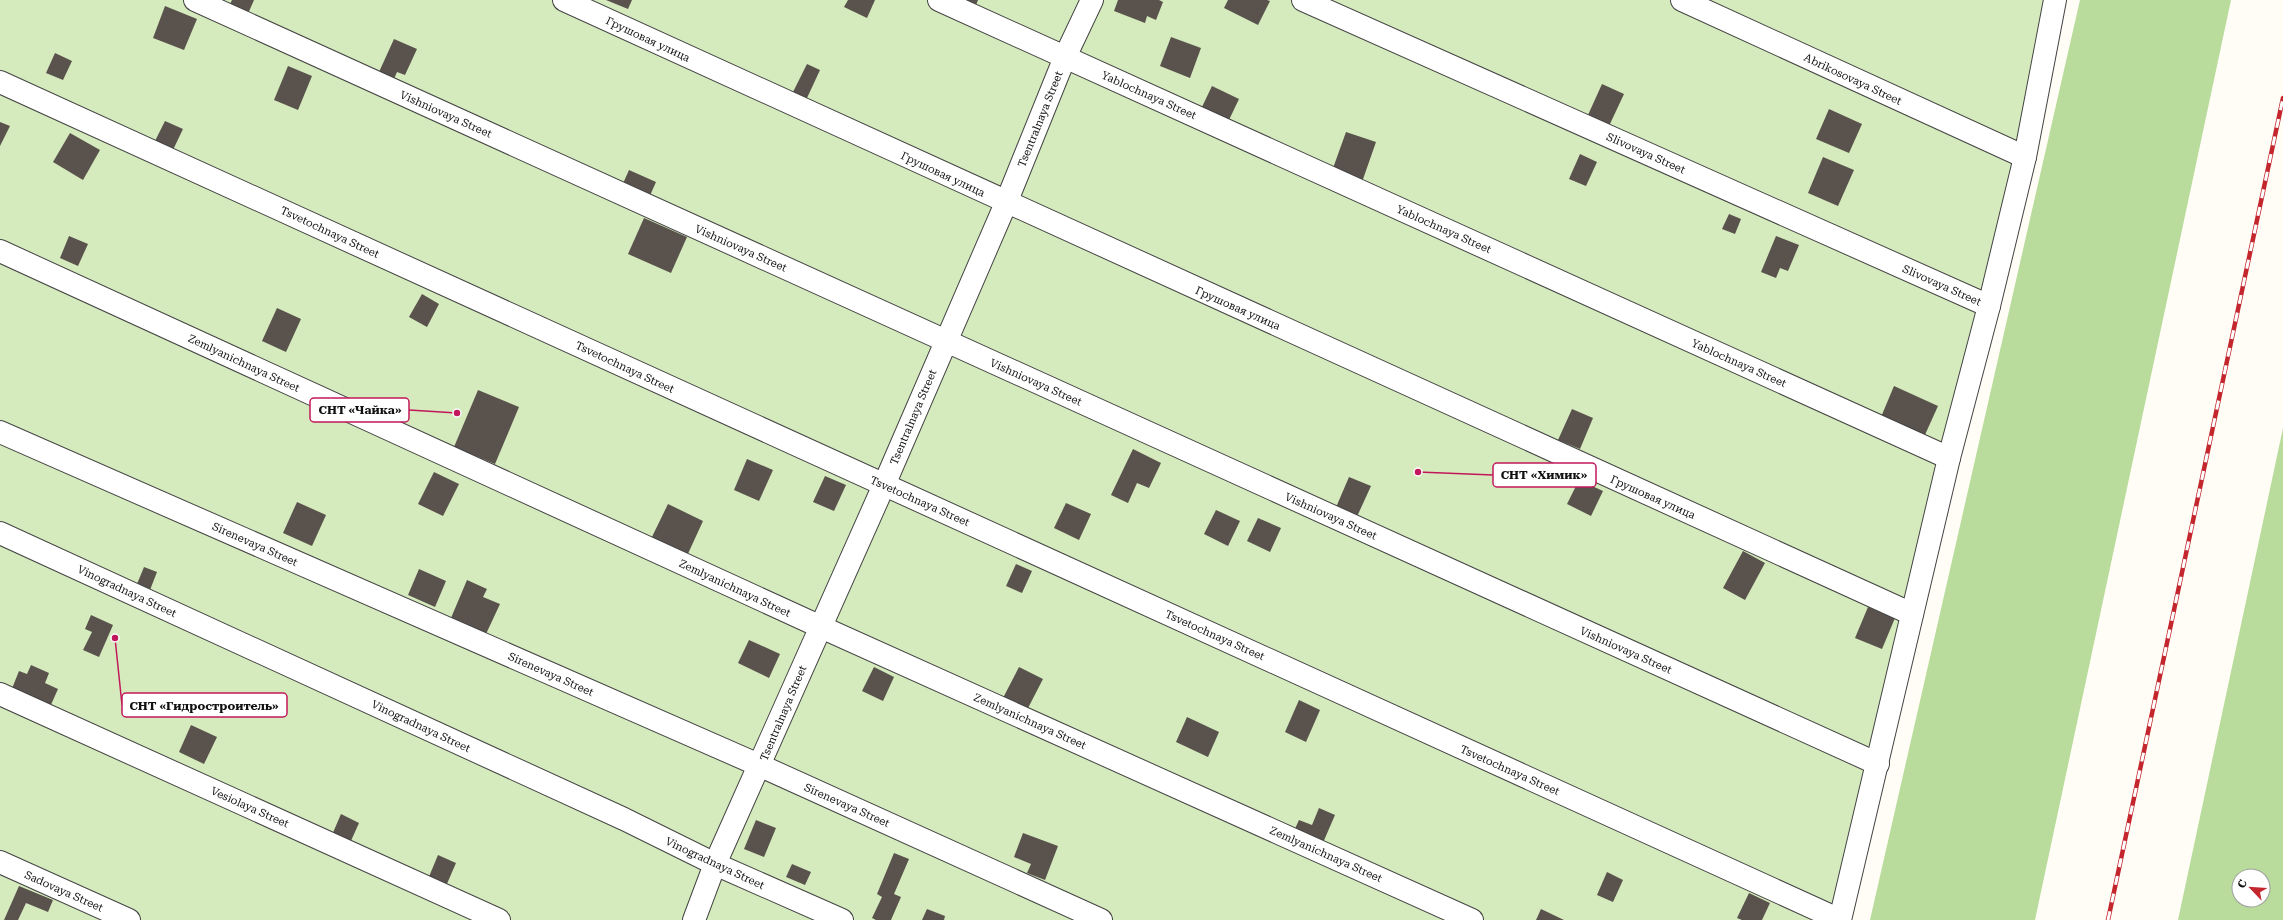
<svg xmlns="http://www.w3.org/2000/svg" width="2283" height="920" viewBox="0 0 2283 920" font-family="'Roboto Serif',serif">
  <rect width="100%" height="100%" fill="#fffdf5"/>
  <polygon fill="#d5ebbd" points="0,0 2055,0 1840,920 0,920"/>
  <g fill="#b9dc9c" fill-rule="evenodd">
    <polygon points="2080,0 2231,0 2035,920 1870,920"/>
    <path d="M2283 428V920H2178ZM2239 876H2263V900H2239Z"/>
  </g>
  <g fill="#5a524d">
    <polygon points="232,0 254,0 247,16 228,8"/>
    <polygon points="606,0 632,0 628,9"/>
    <polygon points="848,0 875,0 867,18 844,7"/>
    <polygon points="952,0 978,0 974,10"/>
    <polygon points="1118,0 1159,0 1163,2 1156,20 1147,16 1145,23 1114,11"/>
    <polygon points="1228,0 1267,0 1270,1 1258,25 1224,8"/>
    <polygon points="165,6 197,19 184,50 153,38"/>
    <polygon points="1171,37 1201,48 1190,78 1160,66"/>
    <polygon points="394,39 417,49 405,75 397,72 394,79 379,72"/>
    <polygon points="55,53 72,61 63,80 46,73"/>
    <polygon points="807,64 820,70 807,98 793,92"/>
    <polygon points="288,66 312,76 298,110 274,100"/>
    <polygon points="1602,84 1624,94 1609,126 1588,115"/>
    <polygon points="1212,86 1239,99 1228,122 1201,109"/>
    <polygon points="1829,109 1862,124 1849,153 1816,139"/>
    <polygon points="165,121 183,129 172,152 154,143"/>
    <polygon points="0,122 10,126 0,146"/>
    <polygon points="1346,132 1376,142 1362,182 1332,171"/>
    <polygon points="70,133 100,150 83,180 53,162"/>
    <polygon points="1580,154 1597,162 1586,186 1569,179"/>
    <polygon points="1823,157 1854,170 1838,206 1808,193"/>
    <polygon points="629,170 656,182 648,200 621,188"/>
    <polygon points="1729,214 1741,219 1735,234 1722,229"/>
    <polygon points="644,218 687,237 671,273 628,254"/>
    <polygon points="69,236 88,244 78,266 60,258"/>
    <polygon points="1776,236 1799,245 1788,271 1780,268 1776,278 1761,272"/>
    <polygon points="422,294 439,304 427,327 409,317"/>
    <polygon points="277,308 301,319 286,352 262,341"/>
    <polygon points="1894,386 1938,406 1924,437 1881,417"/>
    <polygon points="478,390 519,407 495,464 454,447"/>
    <polygon points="1572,409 1593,418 1580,449 1558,440"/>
    <polygon points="1133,449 1161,463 1149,488 1137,483 1128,503 1111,495"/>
    <polygon points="747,459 773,470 759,501 734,490"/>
    <polygon points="434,472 459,484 443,516 418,504"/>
    <polygon points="825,476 846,485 834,511 813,502"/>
    <polygon points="1349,477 1371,486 1355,521 1334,512"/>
    <polygon points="1579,480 1603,491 1591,516 1567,504"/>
    <polygon points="297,502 326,515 312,546 283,533"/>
    <polygon points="1066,503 1091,514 1079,540 1054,528"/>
    <polygon points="668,504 703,521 686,558 650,541"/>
    <polygon points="1216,510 1240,521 1228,546 1204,534"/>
    <polygon points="1258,518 1281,528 1270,552 1247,541"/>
    <polygon points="1743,551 1765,563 1745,600 1723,588"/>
    <polygon points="1016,564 1032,571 1022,593 1006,586"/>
    <polygon points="144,567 157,572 150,590 137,584"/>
    <polygon points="419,569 446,581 435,607 408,595"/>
    <polygon points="467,580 487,589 483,597 500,604 486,634 451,618"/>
    <polygon points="1868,607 1895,618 1882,649 1855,638"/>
    <polygon points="91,615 113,625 99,657 83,650 92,632 85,629"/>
    <polygon points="749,640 780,654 769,678 738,663"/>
    <polygon points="31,665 49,673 45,683 58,689 50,707 11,691 19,671 27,674"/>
    <polygon points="874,667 894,677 883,701 862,691"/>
    <polygon points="1019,667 1043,679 1027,710 1003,698"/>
    <polygon points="1299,700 1320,710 1306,742 1285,732"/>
    <polygon points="1187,717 1219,732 1208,757 1176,742"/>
    <polygon points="191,725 217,737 204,764 179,752"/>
    <polygon points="1319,808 1335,815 1322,845 1293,833 1299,820 1312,825"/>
    <polygon points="341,814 359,823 350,843 332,835"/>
    <polygon points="756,820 776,828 764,857 744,849"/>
    <polygon points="1023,833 1058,846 1045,880 1027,873 1031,864 1014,857"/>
    <polygon points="894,853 909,859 894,894 901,897 891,920 876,920 872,918 882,897 877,894"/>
    <polygon points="438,855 456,863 446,886 428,879"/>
    <polygon points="792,864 811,872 805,885 786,877"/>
    <polygon points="1607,872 1623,880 1613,902 1597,895"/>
    <polygon points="19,886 53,900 48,912 26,903 18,920 4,920"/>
    <polygon points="1749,893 1770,903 1762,920 1742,920 1737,918"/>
    <polygon points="927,909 945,916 944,920 922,920"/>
    <polygon points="1541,909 1564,920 1536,920"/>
  </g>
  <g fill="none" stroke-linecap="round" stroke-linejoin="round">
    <defs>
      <g id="street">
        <polyline points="195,0 1878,764"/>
        <polyline points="564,0 1912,614"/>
        <polyline points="939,0 1949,458"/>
        <polyline points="1303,0 1989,306"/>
        <polyline points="1682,0 2025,157"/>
        <polyline points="0,82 1840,920"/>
        <polyline points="0,251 821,627 1472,920"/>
        <polyline points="0,432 761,766 1101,920"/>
        <polyline points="0,533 624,819 715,864 842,920"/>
        <polyline points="0,694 499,920"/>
        <polyline points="0,862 129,920"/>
        <polyline points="694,920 715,864 884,485 1006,203 1065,57 1092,0"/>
        <polyline points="1840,920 1949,458 1989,306 2025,157 2055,0"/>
      </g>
    </defs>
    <use href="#street" stroke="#444" stroke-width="24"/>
    <use href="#street" stroke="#fff" stroke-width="22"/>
    <defs>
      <polyline id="rail" points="2108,920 2283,98"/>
    </defs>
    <use href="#rail" stroke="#c4262e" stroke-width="4.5"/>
    <use href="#rail" stroke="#fff" stroke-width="3" stroke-dasharray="9" stroke-linecap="butt"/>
  </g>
  <g text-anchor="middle" stroke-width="4" stroke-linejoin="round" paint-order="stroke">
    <g font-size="11" fill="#111" stroke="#fff">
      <text transform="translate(648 39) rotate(25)" y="4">Грушовая улица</text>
      <text transform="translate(1853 79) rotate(25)" y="4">Abrikosovaya Street</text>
      <text transform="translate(1149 95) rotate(24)" y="4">Yablochnaya Street</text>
      <text transform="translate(446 114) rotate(24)" y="4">Vishniovaya Street</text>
      <text transform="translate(1040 119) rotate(-68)" y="4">Tsentralnaya Street</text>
      <text transform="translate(1646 153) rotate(24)" y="4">Slivovaya Street</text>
      <text transform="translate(943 174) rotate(25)" y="4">Грушовая улица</text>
      <text transform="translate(1444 229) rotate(24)" y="4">Yablochnaya Street</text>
      <text transform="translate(330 232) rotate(25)" y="4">Tsvetochnaya Street</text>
      <text transform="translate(741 248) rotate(24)" y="4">Vishniovaya Street</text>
      <text transform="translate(1942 285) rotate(24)" y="4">Slivovaya Street</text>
      <text transform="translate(1238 308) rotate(24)" y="4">Грушовая улица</text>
      <text transform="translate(244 363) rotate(25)" y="4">Zemlyanichnaya Street</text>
      <text transform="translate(1739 363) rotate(24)" y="4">Yablochnaya Street</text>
      <text transform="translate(625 367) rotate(25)" y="4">Tsvetochnaya Street</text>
      <text transform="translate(1036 382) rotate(24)" y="4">Vishniovaya Street</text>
      <text transform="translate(913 417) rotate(-67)" y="4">Tsentralnaya Street</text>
      <text transform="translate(1653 497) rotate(24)" y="4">Грушовая улица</text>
      <text transform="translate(920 501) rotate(24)" y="4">Tsvetochnaya Street</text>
      <text transform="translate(1331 516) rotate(24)" y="4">Vishniovaya Street</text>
      <text transform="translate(255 544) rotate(24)" y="4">Sirenevaya Street</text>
      <text transform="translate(735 588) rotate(25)" y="4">Zemlyanichnaya Street</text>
      <text transform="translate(127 591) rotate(25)" y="4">Vinogradnaya Street</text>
      <text transform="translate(1215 635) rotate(24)" y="4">Tsvetochnaya Street</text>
      <text transform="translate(1626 650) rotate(24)" y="4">Vishniovaya Street</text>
      <text transform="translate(551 674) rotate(24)" y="4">Sirenevaya Street</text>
      <text transform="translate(783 713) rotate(-67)" y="4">Tsentralnaya Street</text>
      <text transform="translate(1030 721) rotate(24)" y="4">Zemlyanichnaya Street</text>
      <text transform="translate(421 726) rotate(25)" y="4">Vinogradnaya Street</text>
      <text transform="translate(1510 770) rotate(24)" y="4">Tsvetochnaya Street</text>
      <text transform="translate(847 805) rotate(24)" y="4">Sirenevaya Street</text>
      <text transform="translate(250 807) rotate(24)" y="4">Vesiolaya Street</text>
      <text transform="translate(1326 854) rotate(24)" y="4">Zemlyanichnaya Street</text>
      <text transform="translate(715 863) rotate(25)" y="4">Vinogradnaya Street</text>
      <text transform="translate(64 891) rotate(24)" y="4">Sadovaya Street</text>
    </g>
  </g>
  <path fill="none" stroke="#c2185b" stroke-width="1.5" d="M457 413L409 410M1418 472L1493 475M115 638L122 705"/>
  <g fill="#c2185b" stroke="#fff" stroke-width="1.5">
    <circle cx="457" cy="413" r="4"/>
    <circle cx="1418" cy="472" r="4"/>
    <circle cx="115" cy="638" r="4"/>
  </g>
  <g fill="#fff" stroke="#c2185b" stroke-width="1.5">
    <rect x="310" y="398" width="99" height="24" rx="4"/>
    <rect x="1493" y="463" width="103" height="24" rx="4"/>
    <rect x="122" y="693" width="165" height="24" rx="4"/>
  </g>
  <g font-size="12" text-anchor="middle" font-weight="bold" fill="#111">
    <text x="360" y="414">СНТ «Чайка»</text>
    <text x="1544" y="479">СНТ «Химик»</text>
    <text x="204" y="710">СНТ «Гидростроитель»</text>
  </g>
  <g transform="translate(2251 888) rotate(295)"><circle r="19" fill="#ffffff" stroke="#a0a0a0"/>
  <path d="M0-3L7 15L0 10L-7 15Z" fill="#c4262e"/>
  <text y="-6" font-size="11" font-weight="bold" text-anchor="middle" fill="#111111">С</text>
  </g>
</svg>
